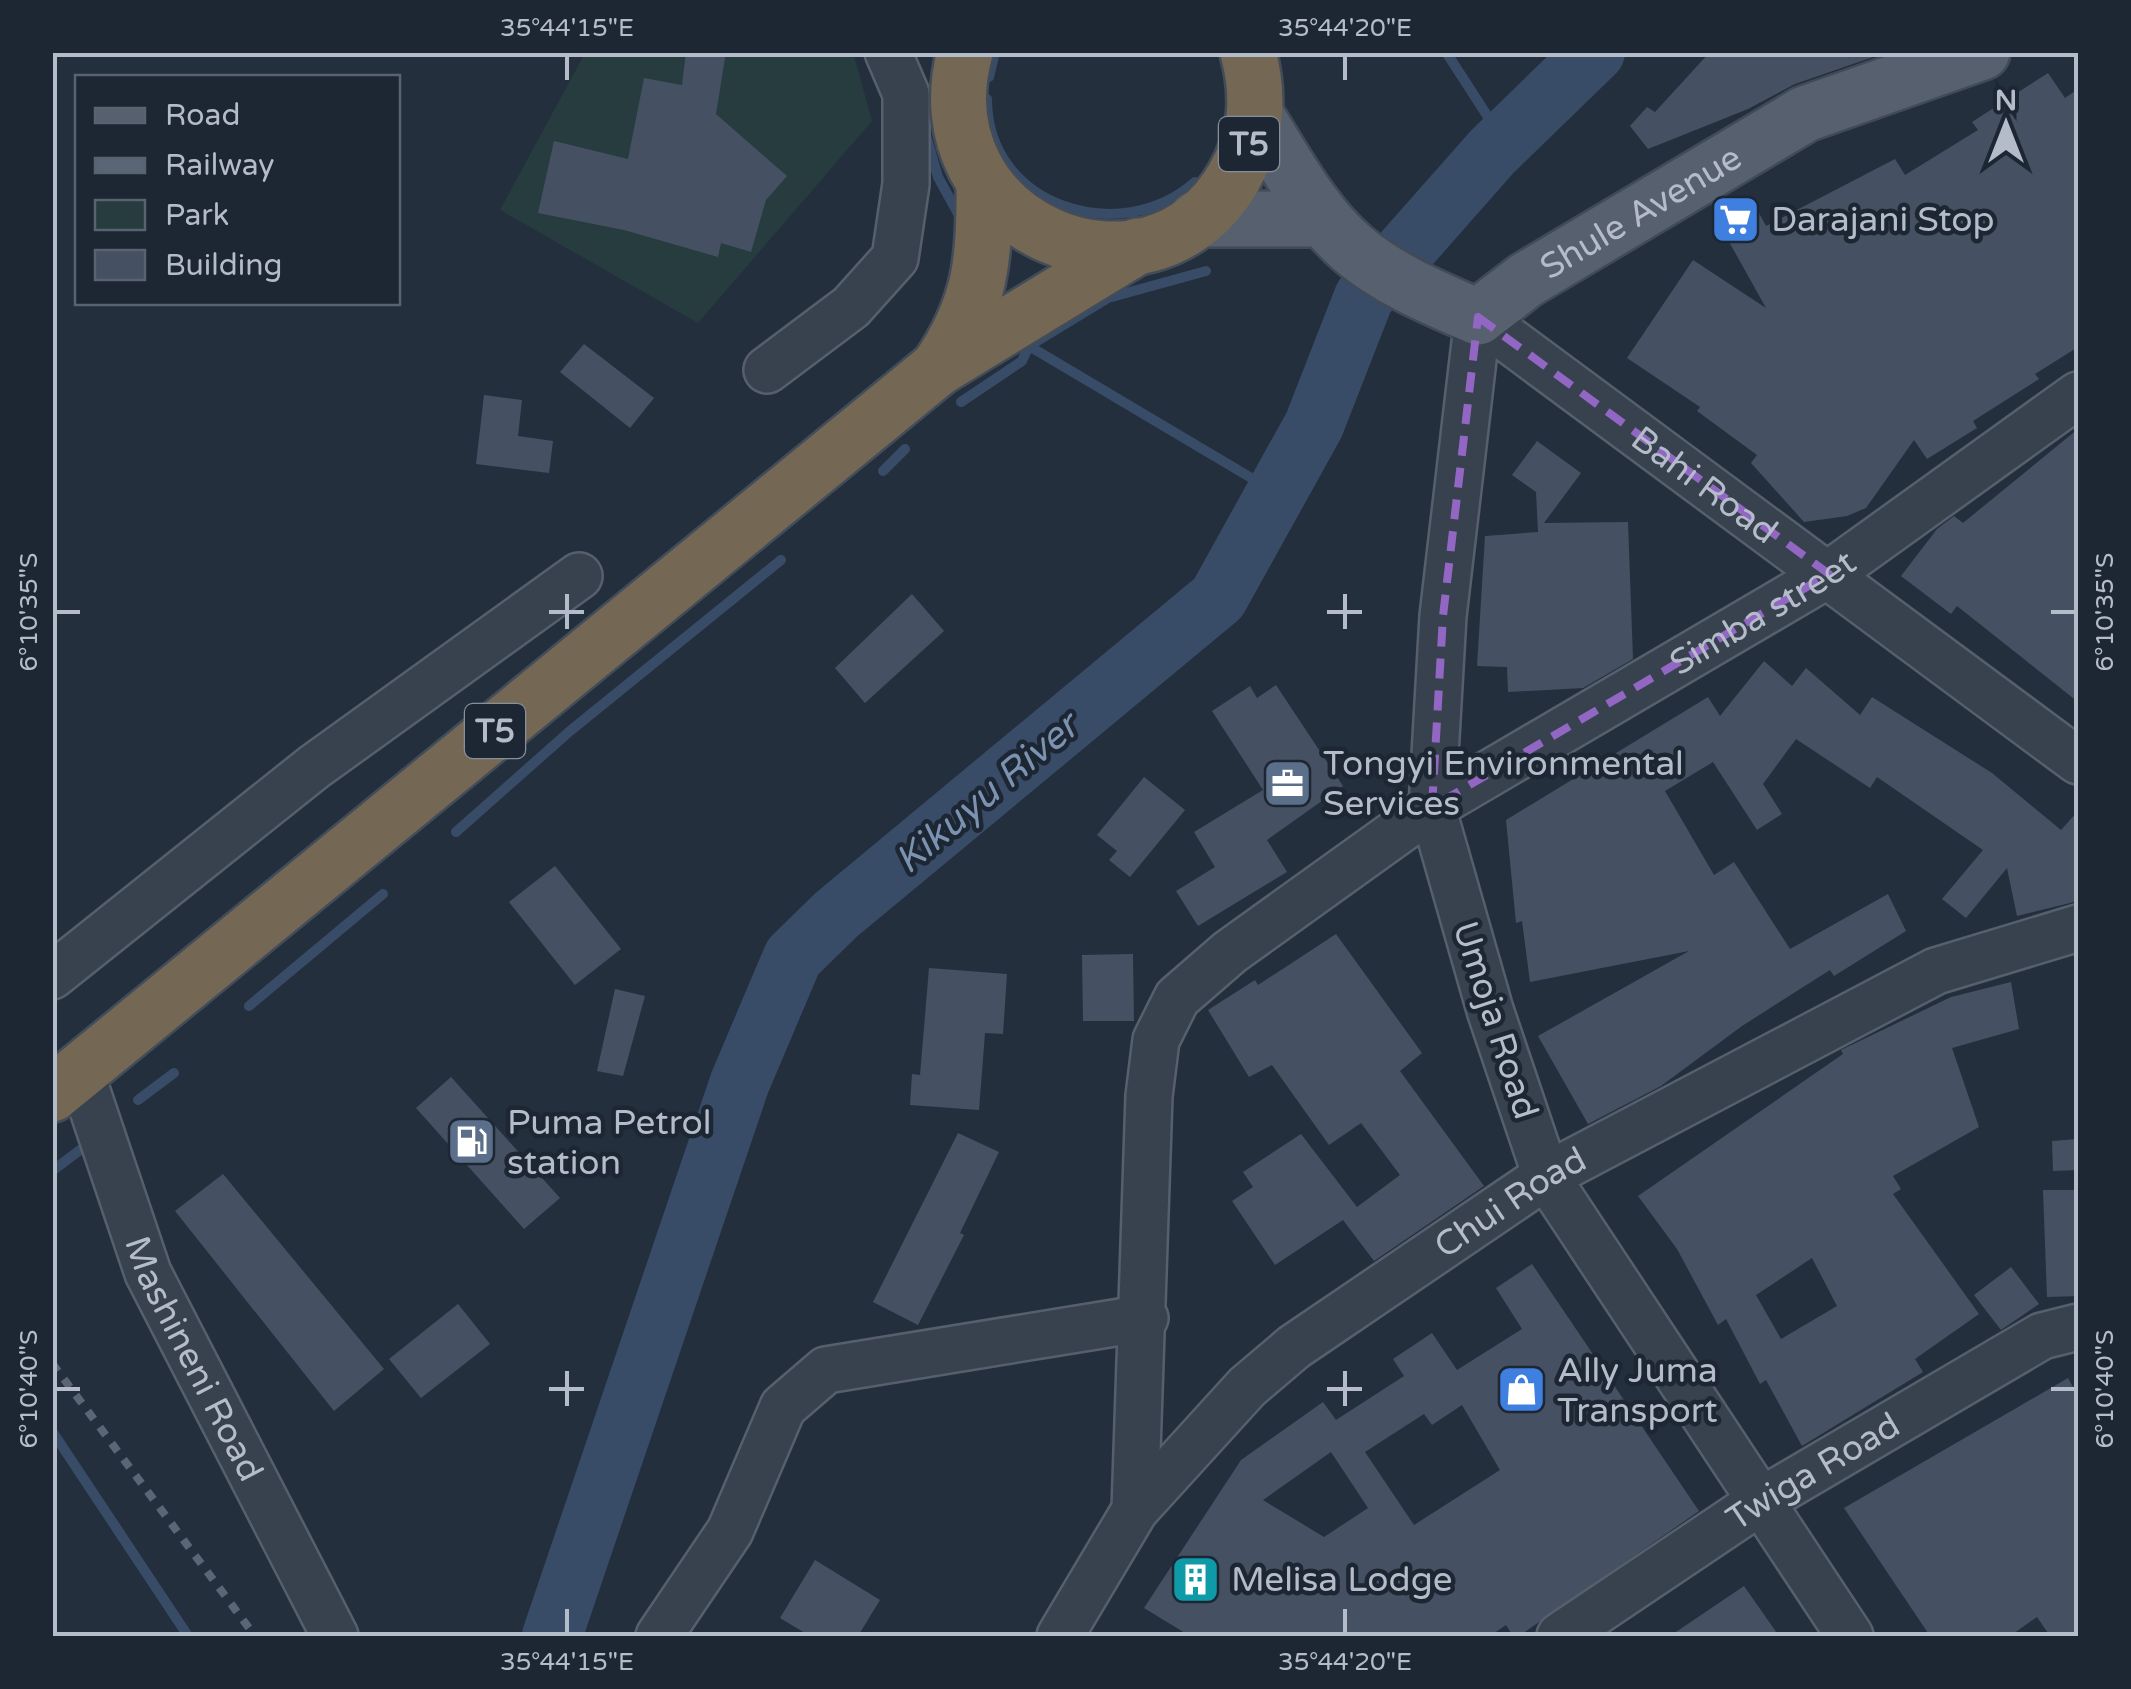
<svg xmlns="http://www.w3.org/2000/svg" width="2131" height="1689" viewBox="0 0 2131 1689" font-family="'Varela Round',sans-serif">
  <rect width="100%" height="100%" fill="#242f3e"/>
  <polygon fill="#263c3f" points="853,52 872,121 698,323 500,210 585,53"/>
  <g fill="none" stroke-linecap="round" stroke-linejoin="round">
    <g stroke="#394c67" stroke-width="10">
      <polyline points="1446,52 1503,140"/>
      <polyline points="989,77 995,52"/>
      <path d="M987 99C987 207 1121 248 1195 182"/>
      <polyline points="925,132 938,177 960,217"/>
      <polyline points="1029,346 1275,492"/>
      <polyline points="961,402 1022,361 1029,346 1108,298 1206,271"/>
      <polyline points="883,471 905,449"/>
      <polyline points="456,832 570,731 781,560"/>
      <polyline points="249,1006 383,894"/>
      <polyline points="138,1100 174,1073"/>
      <polyline points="52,1171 92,1141"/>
      <polyline points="52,1431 188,1636"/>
    </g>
    <polyline stroke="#394c67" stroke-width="60" points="552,1636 740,1082 793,957 836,915 1218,598 1314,425 1364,297 1492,152 1595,52"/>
  </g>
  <g fill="#455162" fill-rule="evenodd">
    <polygon points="686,52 726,52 716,114 787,176 766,200 751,252 721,243 718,257 624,230 538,213 554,141 628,159 644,78 682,85"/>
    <polygon points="1710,52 1879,52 1879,55 1795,84 1748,109 1648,149 1630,126 1647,107 1655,112"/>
    <polygon points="2048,73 2065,98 2078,89 2078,347 2035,374 2039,379 1973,421 1977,428 1927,459 1914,440 1866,508 1847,516 1804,522 1751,463 1757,455 1697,411 1700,407 1627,358 1693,260 1766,308 1718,222 1753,202 1766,226 1895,159 1905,175 1978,130 1972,122"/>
    <polygon points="584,344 654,398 630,428 560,372"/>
    <polygon points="484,395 522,400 518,436 553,441 549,473 476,464"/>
    <polygon points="2078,429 2078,702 1957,606 1951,614 1901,576 1937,529 1954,516 1963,523"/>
    <polygon points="1537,441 1581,473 1544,523 1628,522 1633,659 1583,688 1508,692 1507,667 1477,666 1485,536 1538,532 1536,492 1512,475"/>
    <polygon points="912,594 944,631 865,703 835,668"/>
    <polygon points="1764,661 1792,686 1806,668 1860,715 1872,697 1992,773 2061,830 2078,811 2078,901 2017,916 2007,868 1966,918 1942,899 1983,850 1877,777 1870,788 1796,739 1763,784 1782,814 1757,830 1713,762 1665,791 1714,875 1734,862 1790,949 1888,894 1906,931 1834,976 1830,970 1742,1026 1661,1086 1588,1124 1538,1036 1689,951 1530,982 1522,921 1516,923 1506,820 1708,697 1720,716"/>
    <polygon points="1276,685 1343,786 1267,840 1287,872 1198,926 1176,891 1215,867 1194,832 1263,790 1212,711 1250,686 1257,698"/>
    <polygon points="1144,777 1185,810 1130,877 1109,860 1117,851 1097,835"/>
    <polygon points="555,866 621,949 575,985 509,902"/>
    <polygon points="1336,934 1422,1053 1400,1071 1484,1186 1374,1261 1343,1220 1275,1265 1232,1201 1253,1187 1243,1172 1301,1134 1357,1207 1400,1175 1361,1123 1329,1145 1272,1065 1249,1077 1208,1010 1255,980 1258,985"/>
    <polygon points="1133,954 1134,1021 1083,1021 1082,955"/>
    <polygon points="929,968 1007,974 1003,1034 985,1033 979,1110 910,1105 912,1074 920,1075"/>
    <path d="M2011 982 2019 1029 1952 1048 1979 1127 1893 1176 1901 1189 1893 1194 1979 1314 1915 1359 1923 1372 1802 1446 1766 1380 1760 1384 1726 1319 1718 1325 1677 1249 1638 1196 1843 1054 1841 1050 1951 997ZM1812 1258 1837 1306 1781 1339 1756 1295Z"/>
    <polygon points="615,989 645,996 623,1076 597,1071"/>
    <polygon points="451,1077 560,1198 524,1229 416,1108"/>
    <polygon points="958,1133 999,1152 960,1233 964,1235 918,1325 873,1302"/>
    <polygon points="2078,1139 2078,1170 2053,1171 2052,1141"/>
    <polygon points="223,1174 384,1369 334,1411 175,1211"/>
    <polygon points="2043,1190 2077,1190 2078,1296 2047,1297"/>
    <path d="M1532 1264 1699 1511 1519 1636H1513L1506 1625 1490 1636H1190L1144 1608 1241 1460 1323 1402 1336 1420 1404 1376 1393 1359 1432 1333 1457 1370 1522 1329 1496 1288ZM1462 1405 1500 1470 1414 1525 1365 1452 1424 1414 1432 1425ZM1331 1452 1368 1508 1324 1537 1263 1500Z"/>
    <polygon points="2011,1267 2039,1304 2001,1330 1974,1295"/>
    <polygon points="458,1304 490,1344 421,1398 389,1359"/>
    <polygon points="2068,1378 2078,1396 2078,1636 2050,1636 2037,1617 2010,1636 1930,1636 1844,1508"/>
    <polygon points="815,1560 880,1600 858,1636 810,1636 780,1618"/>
    <polygon points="1744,1586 1779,1636 1670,1636"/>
  </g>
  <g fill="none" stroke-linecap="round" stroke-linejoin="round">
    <defs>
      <g id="minor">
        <polyline points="767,370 851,307 895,258 906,184 906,94 888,52"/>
        <polyline points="52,976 314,767 579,576"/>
        <path id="s1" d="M80 1071 148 1273 335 1636"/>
        <path id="s2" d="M1135 1510 1149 1096 1156 1040 1177 998 1230 952 1432 807 1829 574 2078 395"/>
        <polyline points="659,1636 730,1531 783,1407 826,1370 1145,1318"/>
        <path id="s3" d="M1060 1636 1135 1510 1247 1387 1294 1347 1546 1176 1936 971 2078 928"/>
        <path id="s4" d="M1560 1636 1761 1501 2042 1336 2078 1327"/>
        <path id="s5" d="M1850 1636 1546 1176 1490 1010 1432 807 1443 616 1478 317 2078 761"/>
      </g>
      <g id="major">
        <path id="s6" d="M1256 116C1285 161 1312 214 1353 249 1388 279 1436 299 1478 317L1526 280 1805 114 1982 52"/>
        <polyline points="1196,219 1323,219"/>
      </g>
      <g id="highway">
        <path d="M965 52C917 228 1150 324 1234 177 1257 136 1260 97 1248 52"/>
        <path d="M938 368C981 306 985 258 984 185"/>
        <polyline points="52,1094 938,368 1138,246"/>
      </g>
    </defs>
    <use href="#minor" stroke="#565f6c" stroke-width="50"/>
    <use href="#major" stroke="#414a57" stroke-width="60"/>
    <use href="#highway" stroke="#434c59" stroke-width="60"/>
    <use href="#minor" stroke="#38414e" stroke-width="45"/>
    <use href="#major" stroke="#56606e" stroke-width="55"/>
    <use href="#highway" stroke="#746855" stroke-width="55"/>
    <polyline stroke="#5a6575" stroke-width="8" stroke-dasharray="10 10" stroke-linecap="butt" points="52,1363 255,1636"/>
  </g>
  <path fill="none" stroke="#9266c3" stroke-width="8" stroke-dasharray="20 12" stroke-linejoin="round" d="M1478 317 1829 574 1432 807 1443 616Z"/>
  <path fill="none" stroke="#b4bcc9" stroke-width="4" d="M567 55V80M1345 55V80M567 594V629M1345 594V629M55 612H80M549 612H584M1327 612H1362M2051 612H2076M567 1371V1406M1345 1371V1406M55 1389H80M549 1389H584M1327 1389H1362M2051 1389H2076M567 1609V1634M1345 1609V1634"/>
  <defs>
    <symbol id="supermarket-square" viewBox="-11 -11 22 22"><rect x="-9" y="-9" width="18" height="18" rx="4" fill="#3f7fe0" stroke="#1d2633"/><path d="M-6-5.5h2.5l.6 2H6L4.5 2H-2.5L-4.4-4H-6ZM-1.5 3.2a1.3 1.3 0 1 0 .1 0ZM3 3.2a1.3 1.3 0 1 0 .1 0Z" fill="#fff"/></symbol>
    <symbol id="office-square" viewBox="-11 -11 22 22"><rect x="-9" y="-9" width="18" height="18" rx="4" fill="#5c6f8a" stroke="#1d2633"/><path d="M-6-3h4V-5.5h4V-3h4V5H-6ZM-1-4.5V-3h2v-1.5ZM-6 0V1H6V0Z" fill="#fff"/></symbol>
    <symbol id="fuel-square" viewBox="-11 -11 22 22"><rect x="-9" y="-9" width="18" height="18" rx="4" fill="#5c6f8a" stroke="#1d2633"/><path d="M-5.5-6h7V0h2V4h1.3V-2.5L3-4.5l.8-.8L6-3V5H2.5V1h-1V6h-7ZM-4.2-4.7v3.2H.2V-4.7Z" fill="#fff"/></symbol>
    <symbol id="shop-square" viewBox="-11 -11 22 22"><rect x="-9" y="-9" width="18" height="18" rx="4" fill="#3f7fe0" stroke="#1d2633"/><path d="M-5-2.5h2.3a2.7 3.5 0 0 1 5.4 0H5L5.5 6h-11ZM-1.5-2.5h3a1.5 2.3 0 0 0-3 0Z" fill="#fff"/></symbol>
    <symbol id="building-square" viewBox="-11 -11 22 22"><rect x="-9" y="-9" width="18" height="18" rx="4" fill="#0f9aa8" stroke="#1d2633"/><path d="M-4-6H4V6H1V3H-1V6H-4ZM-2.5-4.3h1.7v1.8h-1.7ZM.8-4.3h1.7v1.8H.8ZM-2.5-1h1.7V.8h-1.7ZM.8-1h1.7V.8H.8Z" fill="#fff"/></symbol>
  </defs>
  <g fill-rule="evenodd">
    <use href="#supermarket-square" x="1708" y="192" width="55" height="55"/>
    <use href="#office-square" x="1260" y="756" width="55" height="55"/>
    <use href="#fuel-square" x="444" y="1114" width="55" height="55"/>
    <use href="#shop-square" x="1494" y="1362" width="55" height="55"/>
    <use href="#building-square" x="1168" y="1552" width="55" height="55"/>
  </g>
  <g text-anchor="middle" stroke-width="9" stroke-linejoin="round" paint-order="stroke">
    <g fill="#1d2633" stroke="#878f9c" stroke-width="2.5">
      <rect x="1219" y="117" width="60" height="54" rx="8"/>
      <rect x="465" y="704" width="60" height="54" rx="8"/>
    </g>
    <g font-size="32" font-weight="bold" fill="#b4bcc9">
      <text x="1249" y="155">T5</text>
      <text x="495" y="742">T5</text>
    </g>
    <g font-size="35" fill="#b4bcc9" stroke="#1d2633">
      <text dy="12" stroke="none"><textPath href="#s6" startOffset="502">Shule Avenue</textPath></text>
      <text dy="12" stroke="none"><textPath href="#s5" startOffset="1712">Bahi Road</textPath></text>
      <text dy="12" stroke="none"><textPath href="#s2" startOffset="1220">Simba street</textPath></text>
      <text transform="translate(1496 1020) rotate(72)" y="12">Umoja Road</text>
      <text dy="12" stroke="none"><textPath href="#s3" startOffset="635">Chui Road</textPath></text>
      <text dy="12" stroke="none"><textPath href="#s1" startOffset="310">Mashineni Road</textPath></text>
      <text dy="12" stroke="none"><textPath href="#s4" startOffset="302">Twiga Road</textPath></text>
    </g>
    <g font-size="35" fill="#b4bcc9" stroke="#1d2633" text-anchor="start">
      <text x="1771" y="231">Darajani Stop</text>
      <text x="1323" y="775">Tongyi Environmental<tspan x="1323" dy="40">Services</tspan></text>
      <text x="507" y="1134">Puma Petrol<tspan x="507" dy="40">station</tspan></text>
      <text x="1557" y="1382">Ally Juma<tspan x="1557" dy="40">Transport</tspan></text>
      <text x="1231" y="1591">Melisa Lodge</text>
    </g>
    <g font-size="38" font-style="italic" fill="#7c92b1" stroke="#1d2633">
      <text transform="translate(986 793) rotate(-40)" y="13">Kikuyu River</text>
    </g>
  </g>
  <rect width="2131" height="1689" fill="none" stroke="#1d2633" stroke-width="110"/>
  <rect x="75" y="75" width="325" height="230" fill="#1d2633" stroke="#59626f" stroke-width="2.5"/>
  <rect x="95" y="108" width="50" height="15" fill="#56606e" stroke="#59626f" stroke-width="2.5"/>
  <text x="165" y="125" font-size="30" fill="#b4bcc9">Road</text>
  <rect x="95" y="158" width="50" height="15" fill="#5a6575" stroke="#59626f" stroke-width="2.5"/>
  <text x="165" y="175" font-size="30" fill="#b4bcc9">Railway</text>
  <rect x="95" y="200" width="50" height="30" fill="#263c3f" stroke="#59626f" stroke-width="2.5"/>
  <text x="165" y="225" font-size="30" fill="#b4bcc9">Park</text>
  <rect x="95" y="250" width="50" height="30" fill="#455162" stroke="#59626f" stroke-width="2.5"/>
  <text x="165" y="275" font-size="30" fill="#b4bcc9">Building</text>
  <g transform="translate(2006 125)" stroke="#1d2633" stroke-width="8" paint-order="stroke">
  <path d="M0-8L18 38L0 25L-18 38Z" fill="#b4bcc9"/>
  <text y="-15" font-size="28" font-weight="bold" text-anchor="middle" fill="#b4bcc9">N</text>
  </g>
  <rect x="55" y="55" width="2021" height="1579" fill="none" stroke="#b4bcc9" stroke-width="4"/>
  <g font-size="25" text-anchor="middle" fill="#b4bcc9">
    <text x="567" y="36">35°44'15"E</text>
    <text x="1345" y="36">35°44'20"E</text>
    <text transform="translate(28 612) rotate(-90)" y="9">6°10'35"S</text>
    <text transform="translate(2104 612) rotate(-90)" y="9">6°10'35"S</text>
    <text transform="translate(28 1389) rotate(-90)" y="9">6°10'40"S</text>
    <text transform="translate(2104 1389) rotate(-90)" y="9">6°10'40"S</text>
    <text x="567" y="1670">35°44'15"E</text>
    <text x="1345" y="1670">35°44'20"E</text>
  </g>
</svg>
